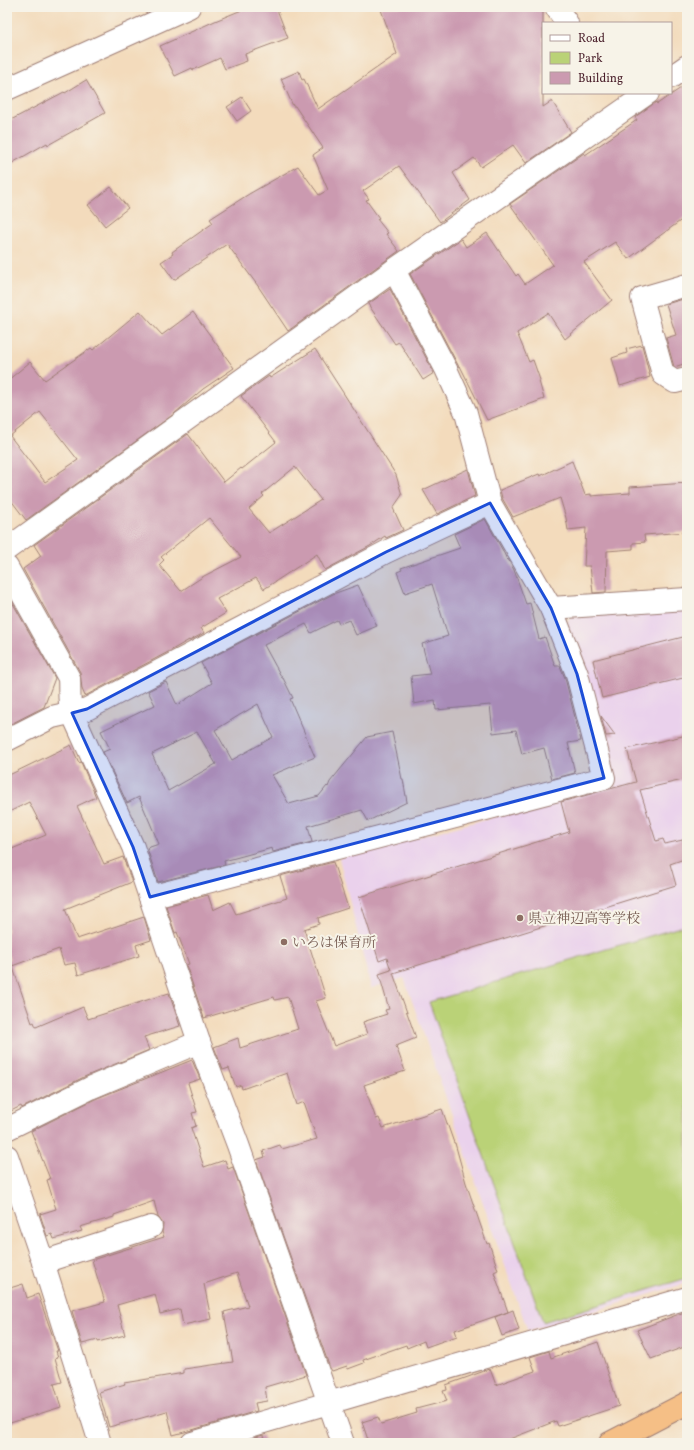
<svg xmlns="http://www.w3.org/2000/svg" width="694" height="1450" viewBox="0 0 694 1450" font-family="Vollkorn,'Noto Serif JP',serif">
  <rect width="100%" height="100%" fill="#f7f3e8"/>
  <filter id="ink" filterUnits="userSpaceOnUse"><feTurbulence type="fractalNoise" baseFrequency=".025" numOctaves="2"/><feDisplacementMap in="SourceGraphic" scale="8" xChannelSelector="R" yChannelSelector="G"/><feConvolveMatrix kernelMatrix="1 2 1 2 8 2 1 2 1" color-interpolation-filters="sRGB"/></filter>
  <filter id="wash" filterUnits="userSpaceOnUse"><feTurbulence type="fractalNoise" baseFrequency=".012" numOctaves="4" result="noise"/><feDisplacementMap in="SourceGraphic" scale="16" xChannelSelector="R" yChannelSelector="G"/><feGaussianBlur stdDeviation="0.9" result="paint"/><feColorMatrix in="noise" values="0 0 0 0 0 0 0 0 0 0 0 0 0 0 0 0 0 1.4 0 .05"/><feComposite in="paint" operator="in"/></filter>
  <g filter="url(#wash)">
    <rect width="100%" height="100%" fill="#f3dbbc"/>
    <polygon fill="#ead1ec" points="687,605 687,1283 528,1331 404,978 371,988 339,858 615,785 581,658 564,629 570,617"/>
    <polygon fill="#bad277" stroke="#827851" points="687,925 687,1278 543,1322 429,1002"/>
    <g id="blocks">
      <g fill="#cb9ab0" fill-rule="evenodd">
        <polygon points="249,7 276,7 288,38 245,54 247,61 225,69 220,58 193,70 192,68 175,76 160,46 215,21"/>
        <polygon points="380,7 543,7 543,107 552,101 571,132 526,163 513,145 481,167 474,158 453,173 470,200 440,222 399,166 363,191 369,199 366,200 379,218 377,219 388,233 386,234 399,251 288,331 258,286 227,244 174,280 161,262 173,254 172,252 213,223 210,219 249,194 298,166 319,195 328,190 313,155 323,148 295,106 293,106 281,79 299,71 302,80 304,79 318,109 397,54"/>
        <polygon points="86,80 105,113 48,145 47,143 7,166 7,122 64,92 65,93"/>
        <polygon points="687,84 687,216 628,259 615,242 584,262 612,300 565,339 548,313 517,333 529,362 533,360 540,380 539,381 544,399 487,420 460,366 459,367 410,274 461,239 466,247 487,233 516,276 518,274 525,284 553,265 510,204 584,153 585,155 637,120 635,117 656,102 657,104"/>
        <polygon points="242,97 251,111 237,121 227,107"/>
        <polygon points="111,187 128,208 105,226 88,205"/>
        <polygon points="390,289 434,373 423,380 399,342 395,344 368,304"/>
        <polygon points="687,298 687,363 674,367 666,338 676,335 666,304"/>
        <path d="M140 311 162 335 193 312 234 368 203 389 174 414 26 520 7 495V381L30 362 45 380 91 348 93 350ZM40 412 78 460 45 482 10 436Z"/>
        <polygon points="642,345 650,377 620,386 612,358 627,353 626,349"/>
        <path d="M315 349 396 475 402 495 393 508 403 530 386 538 385 536 370 546 325 570 317 554 264 589 256 578 217 599 226 613 201 628 204 633 189 641V640L170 651 85 696 82 689 80 672 23 569 41 556 34 545 188 434 224 482 241 468 242 469 276 442 241 396 269 376 270 378ZM295 467 321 500 269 533 249 509 264 496 262 494ZM209 518 241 557 204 576 181 591 159 565 164 560 161 557Z"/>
        <polygon points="572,461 585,495 591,494 591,496 630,493 630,487 687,483 687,532 644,535 645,542 633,543 633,549 607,551 606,592 593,593 590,566 584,566 586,528 568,530 566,518 560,498 513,517 502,498 500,490 539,474 540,476"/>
        <polygon points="468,469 475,496 437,514 423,490"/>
        <polygon points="485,519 503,551 507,560 508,559 514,570 526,604 530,603 539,639 545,637 555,666 560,666 565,678 581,741 568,743 575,773 552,779 544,748 522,754 516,730 493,733 490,705 436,710 435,700 414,704 411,676 430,674 422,644 448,636 432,584 405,593 397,572 402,570 401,568 460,548 454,534"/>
        <path d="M358 585 377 626 356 635 349 620 339 624 337 620 311 633 306 624 264 645 282 678H283L293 698 290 699 315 757 272 775 289 804 319 796 327 786 328 787 330 782 367 737 392 732 402 779H403L407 802 368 821 362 810 308 826 312 842 273 852 272 848 224 861 225 865 158 882 147 848 159 844 139 797 127 803 103 752 110 749 101 731 155 705 148 691 166 682 177 705 212 683 201 663 333 594ZM258 704 273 737 232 760 215 730ZM197 732 216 764 168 791 152 754Z"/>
        <polygon points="7,593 55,678 44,707 7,726"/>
        <polygon points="687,636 687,677 602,698 593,660"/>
        <polygon points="601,716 615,735 606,736"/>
        <polygon points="687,735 687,779 640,790 656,841 663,839 665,844 687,839 687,858 670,864 676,885 393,973 416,1038 396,1046 405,1071 364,1085 376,1119 379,1118 383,1128 442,1109 454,1143 455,1143 466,1183 487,1244 489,1243 498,1270 494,1272 508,1312 455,1330 457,1336 426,1347 424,1341 407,1348 406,1345 363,1360 364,1363 348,1369 347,1366 332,1371 330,1368 256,1160 265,1157 263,1151 280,1145 282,1149 317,1139 304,1102 297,1105 287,1073 242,1089 241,1085 236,1087 229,1068 223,1070 214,1047 238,1038 240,1048 298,1029 288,997 275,1000 274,997 204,1018 186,965 189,964 177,932 175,933 166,906 208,895 213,910 230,902 236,914 287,898 280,876 333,862 348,908 318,918 319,924 304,929 326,998 316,1001 334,1046 367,1034 363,1022 387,1014 385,1010 389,1009 379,974 391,970 387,958 379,961 359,897 569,832 561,802 636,782 627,749"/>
        <polygon points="71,745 79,763 81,762 96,797 77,806 104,864 123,857 132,882 65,909 77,939 144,917 151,940 136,945 139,956 78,975 75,963 64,965 59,949 12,966 7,952 7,851 46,835 29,802 7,813 7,776"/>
        <polygon points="10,959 32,1023 34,1022 36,1027 83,1007 88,1019 169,993 180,1026 144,1037 149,1050 84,1077 22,1108 21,1106 7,1113 7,960"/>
        <polygon points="192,1060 200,1079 188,1083 197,1112 192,1113 196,1126 191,1128 204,1167 225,1160 228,1169 233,1167 306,1375 265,1387 267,1401 255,1403 257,1411 192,1430 173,1435 167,1411 109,1427 99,1392 125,1384 124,1383 184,1373 184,1369 233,1362 224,1312 248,1306 237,1273 204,1284 211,1319 183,1325 180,1309 160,1314 155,1294 117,1305 125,1335 98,1342 98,1340 82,1344 72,1311 105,1302 92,1260 164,1237 162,1232 163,1224 158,1217 154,1201 114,1215 114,1217 80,1227 82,1231 54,1239 52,1234 47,1236 40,1214 56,1209 47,1180 50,1179 31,1131 95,1099"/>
        <polygon points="23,1284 27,1298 38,1294 58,1351 56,1351 58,1357 55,1358 62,1382 54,1384 61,1407 7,1424 7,1289"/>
        <polygon points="513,1310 519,1330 502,1336 495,1317"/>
        <polygon points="687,1311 687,1346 651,1359 637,1330"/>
        <polygon points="598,1342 619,1406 558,1426 556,1421 499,1443 369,1443 362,1422 378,1417 381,1424 417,1413 416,1409 447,1401 443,1391 447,1390 446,1385 490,1369 496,1385 535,1371 530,1357 549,1351 551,1358"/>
        <polygon points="263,1435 264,1443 236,1443"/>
      </g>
    </g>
  </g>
  <g filter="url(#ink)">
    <use href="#blocks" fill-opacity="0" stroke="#9e7d74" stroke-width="1"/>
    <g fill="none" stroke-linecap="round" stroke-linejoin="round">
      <defs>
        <g id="minor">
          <polyline points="556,7 567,23"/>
          <polyline points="671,77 687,66"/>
          <polyline points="7,89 189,7"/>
          <polyline points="687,285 642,298 663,374 675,382 687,379"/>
          <polyline points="7,549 394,270 648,93"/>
          <path d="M7 567 69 678C70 691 68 701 72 713L133 847 199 1042 238 1145 343 1443"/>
          <polyline points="551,608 687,599"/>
          <polyline points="7,740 52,717 87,709 386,552 490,503"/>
          <polyline points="150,897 604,778 577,674 551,608 490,503 466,413 446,369 394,270"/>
          <polyline points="7,1129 90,1088 199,1042"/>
          <polyline points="7,1156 43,1262 100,1443"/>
          <polyline points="43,1262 151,1227"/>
          <polyline points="192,1443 687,1298"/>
        </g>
        <polyline id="trunk" points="610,1443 687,1403"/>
      </defs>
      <use href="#minor" stroke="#9e7d74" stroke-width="24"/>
      <use href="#trunk" stroke="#9e7d74" stroke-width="24"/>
      <use href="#minor" stroke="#fff" stroke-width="22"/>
      <use href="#trunk" stroke="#f5bf86" stroke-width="22"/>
    </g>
  </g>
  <path fill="#1d4ed8" fill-opacity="0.2" stroke="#1d4ed8" stroke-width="3" stroke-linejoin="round" d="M490 503 551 608 577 674 604 778 150 897 133 847 72 713 87 709 386 552Z"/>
  <g fill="#8d6e63" stroke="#f7f3e8" stroke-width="1.5">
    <circle cx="520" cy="918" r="4"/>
    <circle cx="284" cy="942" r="4"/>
  </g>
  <g text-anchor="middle" stroke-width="4" stroke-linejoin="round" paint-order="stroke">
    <g font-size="14" fill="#785e54" stroke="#f7f3e8" text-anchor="start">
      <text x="528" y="923">県立神辺高等学校</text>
      <text x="292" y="947">いろは保育所</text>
    </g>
  </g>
  <rect width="694" height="1450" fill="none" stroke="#f7f3e8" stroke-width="24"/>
  <rect x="542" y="22" width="130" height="72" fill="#f7f3e8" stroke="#b29e9c"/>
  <rect x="550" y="35" width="20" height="6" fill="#ffffff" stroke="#b29e9c"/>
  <text x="578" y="42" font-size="12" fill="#4a1f2b">Road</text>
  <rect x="550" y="52" width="20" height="12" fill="#bad277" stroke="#b29e9c"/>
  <text x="578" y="62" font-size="12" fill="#4a1f2b">Park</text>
  <rect x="550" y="72" width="20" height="12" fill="#cb9ab0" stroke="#b29e9c"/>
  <text x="578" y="82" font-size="12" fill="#4a1f2b">Building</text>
</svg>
